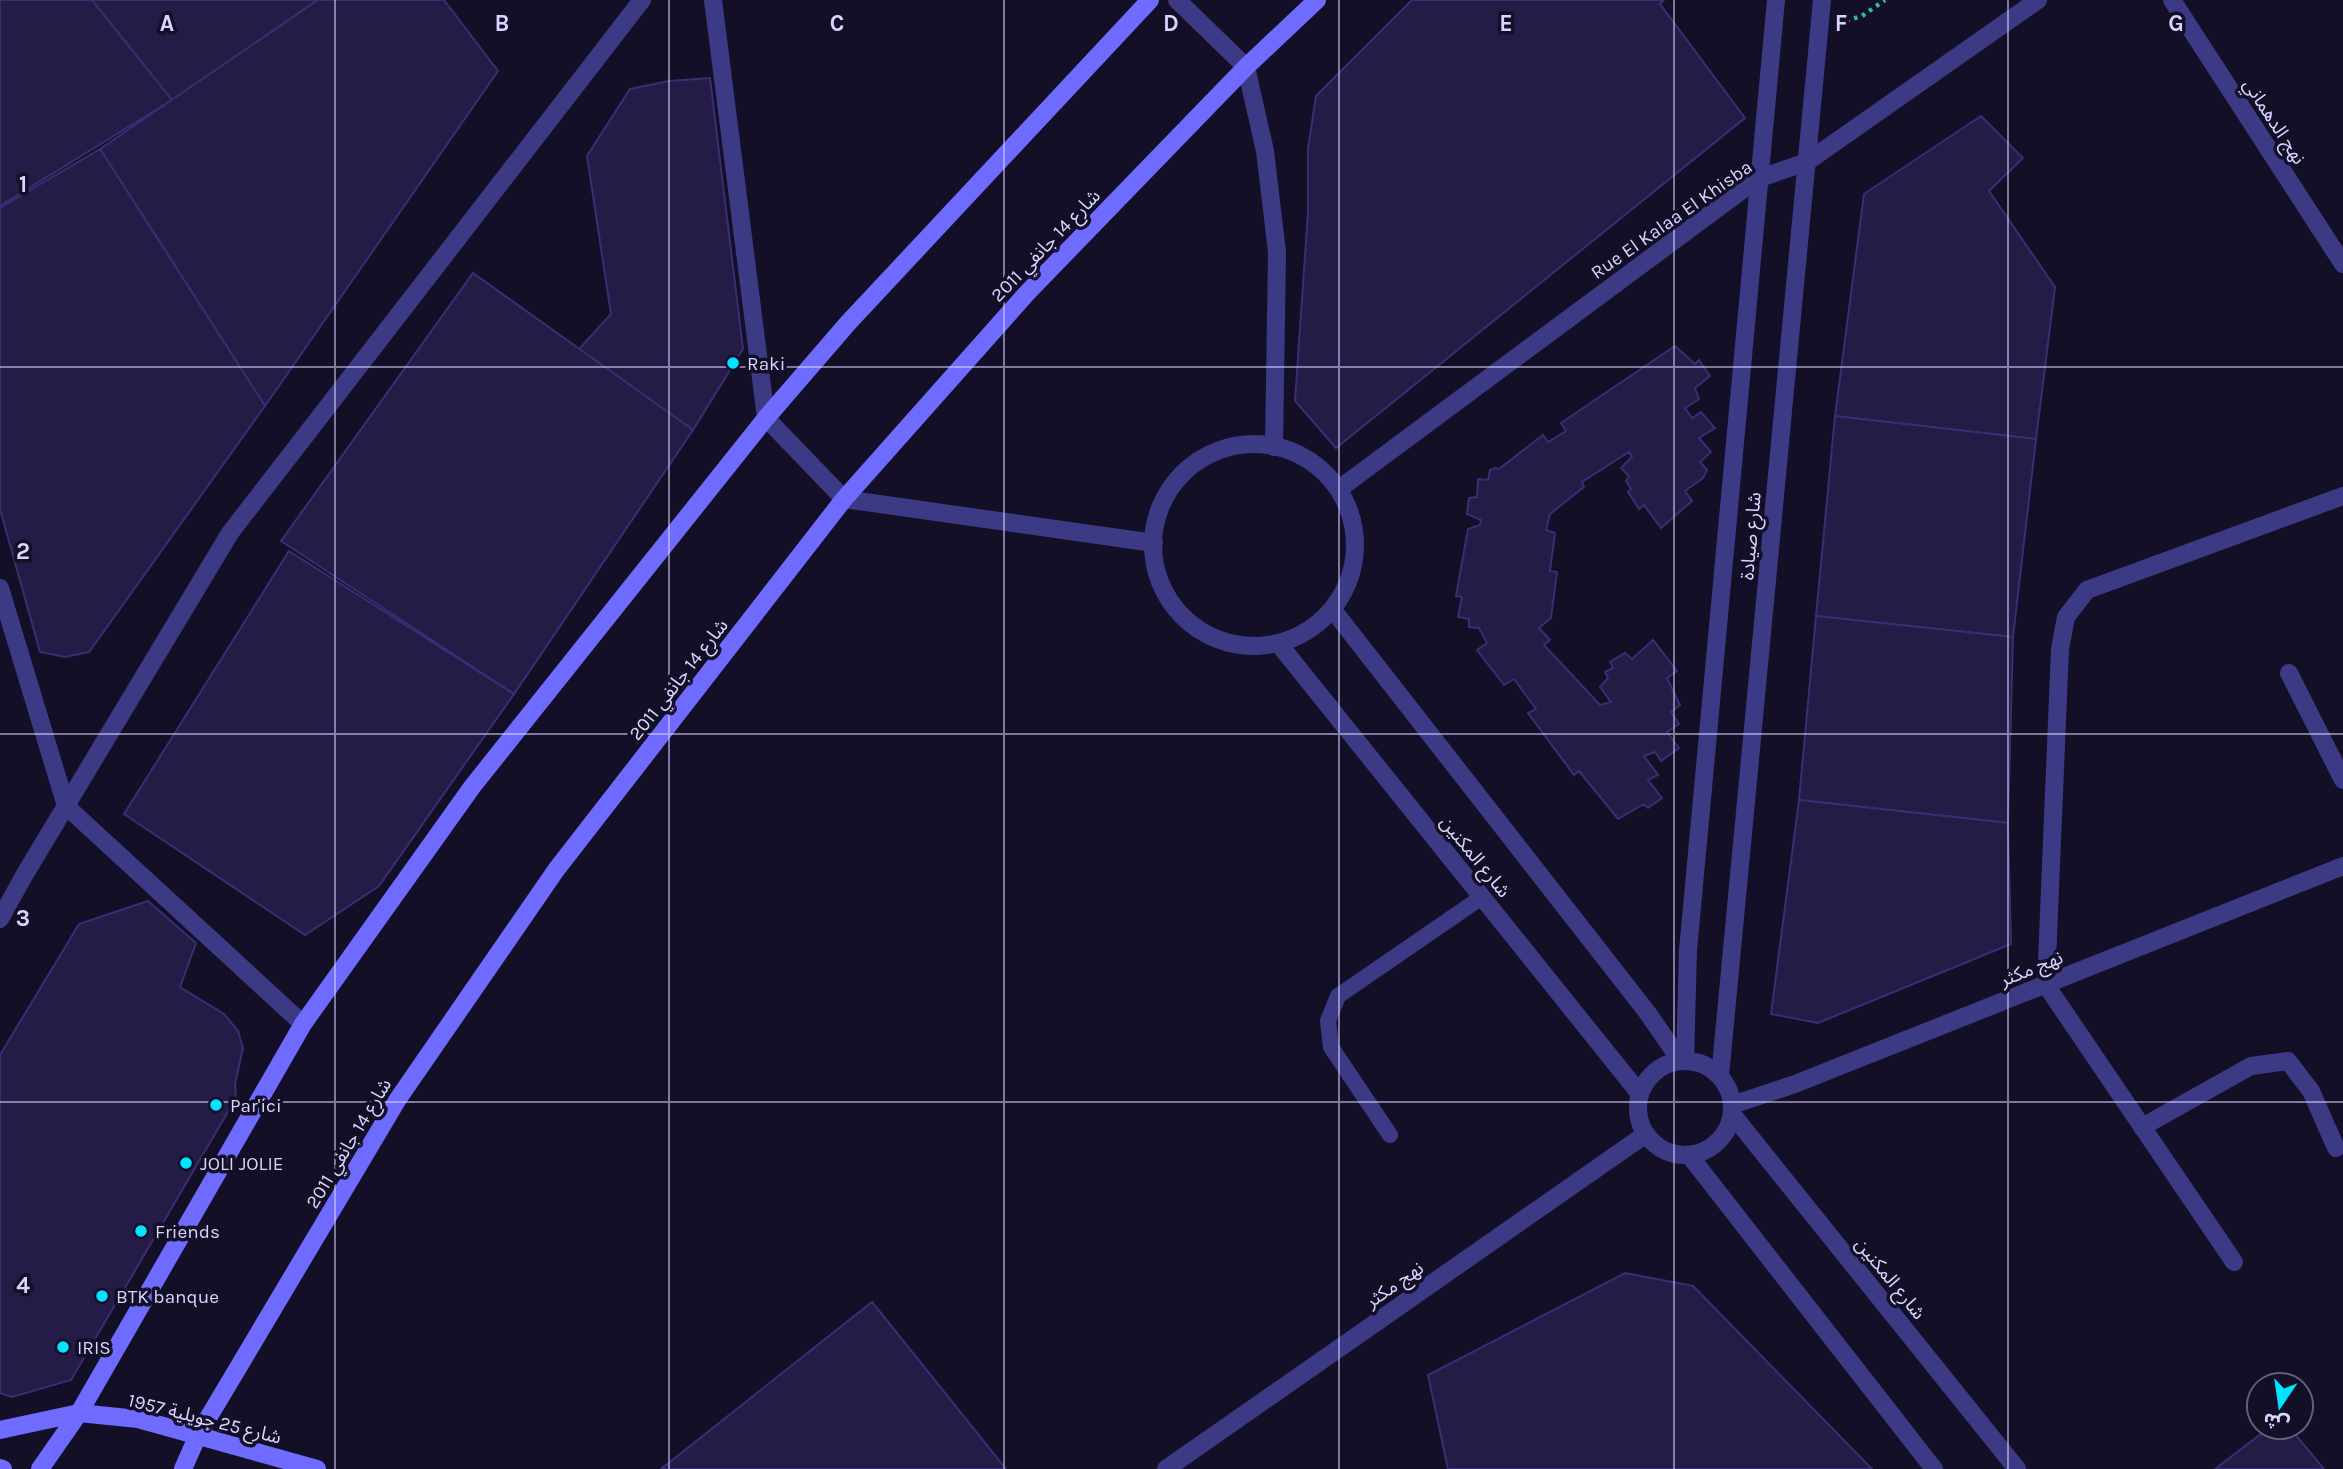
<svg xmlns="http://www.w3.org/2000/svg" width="2343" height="1469" viewBox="0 0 2343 1469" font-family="Karla,'Noto Sans Arabic',sans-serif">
  <rect width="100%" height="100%" fill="#130f26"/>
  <g fill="#241b47" stroke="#3b2d73" stroke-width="2">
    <polygon points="0,0 92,0 172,100 0,206"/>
    <polygon points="92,0 318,0 172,100"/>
    <polygon points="318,0 444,0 498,71 265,406 100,149"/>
    <polygon points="1412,0 1664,0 1660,4 1745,118 1336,448 1295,401 1308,212 1308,148 1316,96"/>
    <polygon points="710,78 743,349 693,430 579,349 611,314 587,156 630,89 669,81"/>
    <polygon points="1981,116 2023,158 1989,191 2055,287 2036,439 1835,416 1864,194"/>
    <polygon points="100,149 265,406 89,652 65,657 40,652 0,509 0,208"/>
    <polygon points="473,273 693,430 514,694 281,541"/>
    <polygon points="1675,346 1695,364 1699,360 1710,376 1695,388 1699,399 1685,408 1692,418 1701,412 1715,428 1699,438 1711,452 1700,462 1707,470 1703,478 1685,491 1692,501 1661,528 1644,505 1639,509 1628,492 1631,489 1626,481 1629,476 1621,468 1632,457 1629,452 1582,482 1584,487 1550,514 1546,530 1555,533 1550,571 1557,572 1551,618 1539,628 1550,640 1544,645 1600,705 1611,702 1600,687 1608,678 1605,672 1613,668 1610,662 1625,653 1632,659 1653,640 1677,671 1667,678 1680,705 1671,712 1679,724 1667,732 1679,748 1661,761 1655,752 1644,756 1658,775 1648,780 1662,798 1648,808 1644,804 1618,819 1579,771 1574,775 1528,713 1536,709 1514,679 1504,685 1477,650 1487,643 1479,628 1469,627 1469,619 1458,617 1462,597 1456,596 1468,529 1480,525 1481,520 1467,514 1469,498 1477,497 1478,479 1488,480 1490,470 1495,468 1499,469 1543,435 1548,442 1566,431 1561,423"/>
    <polygon points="1835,416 2036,439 2013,637 1816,616"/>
    <polygon points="289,551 514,694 379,886 305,935 124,814"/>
    <polygon points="1816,616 2013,637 2008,823 1799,800"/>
    <polygon points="1799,800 2008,823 2011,944 1818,1023 1771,1014"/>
    <polygon points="148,901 196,943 180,987 224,1014 238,1031 243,1048 235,1084 236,1098 71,1380 12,1397 0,1393 0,1055 79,924"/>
    <polygon points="1625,1273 1693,1286 1872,1469 1448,1469 1428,1375"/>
    <polygon points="872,1302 1006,1469 661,1469"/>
    <polygon points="2270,1427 2289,1427 2324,1469 2215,1469"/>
  </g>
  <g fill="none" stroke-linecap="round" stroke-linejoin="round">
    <polyline stroke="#2fb8b0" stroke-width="4.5" stroke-dasharray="3.5 5" stroke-linecap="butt" points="1846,21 1862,16 1885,0"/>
    <polyline stroke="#3d3a85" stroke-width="16" points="1390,1135 1331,1047 1328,1021 1338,996 1482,897"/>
    <g stroke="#3d3a85" stroke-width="18">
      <polyline points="713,0 766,418 844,499 1154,543"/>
      <polyline points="1177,0 1246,67 1265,151 1277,252 1274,447"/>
      <polyline points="2172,0 2343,264"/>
      <circle cx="1254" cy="545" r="101"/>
      <polyline points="1339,489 1757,179 1807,162 2038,0"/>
      <polyline points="0,588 66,806 303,1024"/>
      <polyline points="1333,610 1647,1012 1681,1061"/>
      <polyline points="1278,643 1640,1094"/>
      <polyline points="2289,673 2343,780"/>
      <polyline points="0,919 25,874 230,533 642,0"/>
      <polyline points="1685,1061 1688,950 1776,0"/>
      <circle cx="1685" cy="1108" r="47"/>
      <polyline points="1720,1076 1822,0"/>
      <polyline points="1732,1105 1795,1084 2343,866"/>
      <polyline points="1732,1114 2017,1469"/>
      <polyline points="2142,1127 2251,1066 2288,1061 2311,1091 2336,1148"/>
      <polyline points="1689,1155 1934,1469"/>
      <polyline points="2234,1262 2046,985 2060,649 2066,617 2087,590 2343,496"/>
      <polyline points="1166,1469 1646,1134"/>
    </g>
    <g stroke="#6f6bff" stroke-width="18">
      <polyline points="0,1430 79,1413 138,1419 317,1469"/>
      <polyline points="0,1468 3,1469"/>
      <polyline points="40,1469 79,1413 303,1024 472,787 766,418 848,323 1150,0"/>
      <polyline points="183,1469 198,1435 398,1099 556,870 844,499 1027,293 1246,67 1317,0"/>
    </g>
  </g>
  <path fill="none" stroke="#d9d4ff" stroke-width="2" stroke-opacity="0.55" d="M335 0V1469M669 0V1469M1004 0V1469M1339 0V1469M1674 0V1469M2008 0V1469M0 367H2343M0 734H2343M0 1102H2343"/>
  <g fill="#00e5ff" stroke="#130f26" stroke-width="2.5">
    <circle cx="733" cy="363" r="7"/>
    <circle cx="216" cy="1105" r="7"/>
    <circle cx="186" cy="1163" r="7"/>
    <circle cx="141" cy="1231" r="7"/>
    <circle cx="102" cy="1296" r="7"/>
    <circle cx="63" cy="1347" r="7"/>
  </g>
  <g text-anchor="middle" stroke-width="7" stroke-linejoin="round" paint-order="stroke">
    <g font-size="19" fill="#d9d4ff" stroke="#130f26">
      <text transform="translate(2275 121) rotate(57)" y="7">نهج الدهماني</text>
      <text transform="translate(1671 219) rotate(-35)" y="7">Rue El Kalaa El Khisba</text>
      <text transform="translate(1045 245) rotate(-46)" y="7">شارع 14 جانفي 2011</text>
      <text transform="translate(1750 536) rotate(-85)" y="7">شارع صيادة</text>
      <text transform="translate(678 679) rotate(-52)" y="7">شارع 14 جانفي 2011</text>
      <text transform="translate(1476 856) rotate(51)" y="7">شارع المكنين</text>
      <text transform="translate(2031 968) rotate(-22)" y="7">نهج مكثر</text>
      <text transform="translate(348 1143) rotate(-59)" y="7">شارع 14 جانفي 2011</text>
      <text transform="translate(1891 1278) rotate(51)" y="7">شارع المكنين</text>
      <text transform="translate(1394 1284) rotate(-35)" y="7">نهج مكثر</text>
      <text transform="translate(205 1418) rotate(14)" y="7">شارع 25 جويلية 1957</text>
    </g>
    <g font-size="19" fill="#d9d4ff" stroke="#130f26" text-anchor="start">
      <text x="747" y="370">Raki</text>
      <text x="230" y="1112">Par'ici</text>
      <text x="200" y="1170">JOLI JOLIE</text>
      <text x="155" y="1238">Friends</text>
      <text x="116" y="1303">BTK banque</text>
      <text x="77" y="1354">IRIS</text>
    </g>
  </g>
  <g font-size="23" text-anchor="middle" font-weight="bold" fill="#d9d4ff" stroke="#130f26" stroke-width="7" stroke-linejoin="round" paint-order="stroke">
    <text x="167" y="31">A</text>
    <text x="502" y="31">B</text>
    <text x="837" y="31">C</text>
    <text x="1171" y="31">D</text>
    <text x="1506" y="31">E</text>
    <text x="1841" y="31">F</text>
    <text x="2176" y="31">G</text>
    <text x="23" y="192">1</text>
    <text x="23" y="559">2</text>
    <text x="23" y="926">3</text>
    <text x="23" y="1293">4</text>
  </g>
  <g transform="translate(2280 1406) rotate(193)"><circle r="33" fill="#130f26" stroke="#625e7d" stroke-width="2"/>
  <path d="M0-5L12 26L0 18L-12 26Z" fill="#00e5ff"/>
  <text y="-10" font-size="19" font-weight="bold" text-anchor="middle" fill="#d9d4ff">ش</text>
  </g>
</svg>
